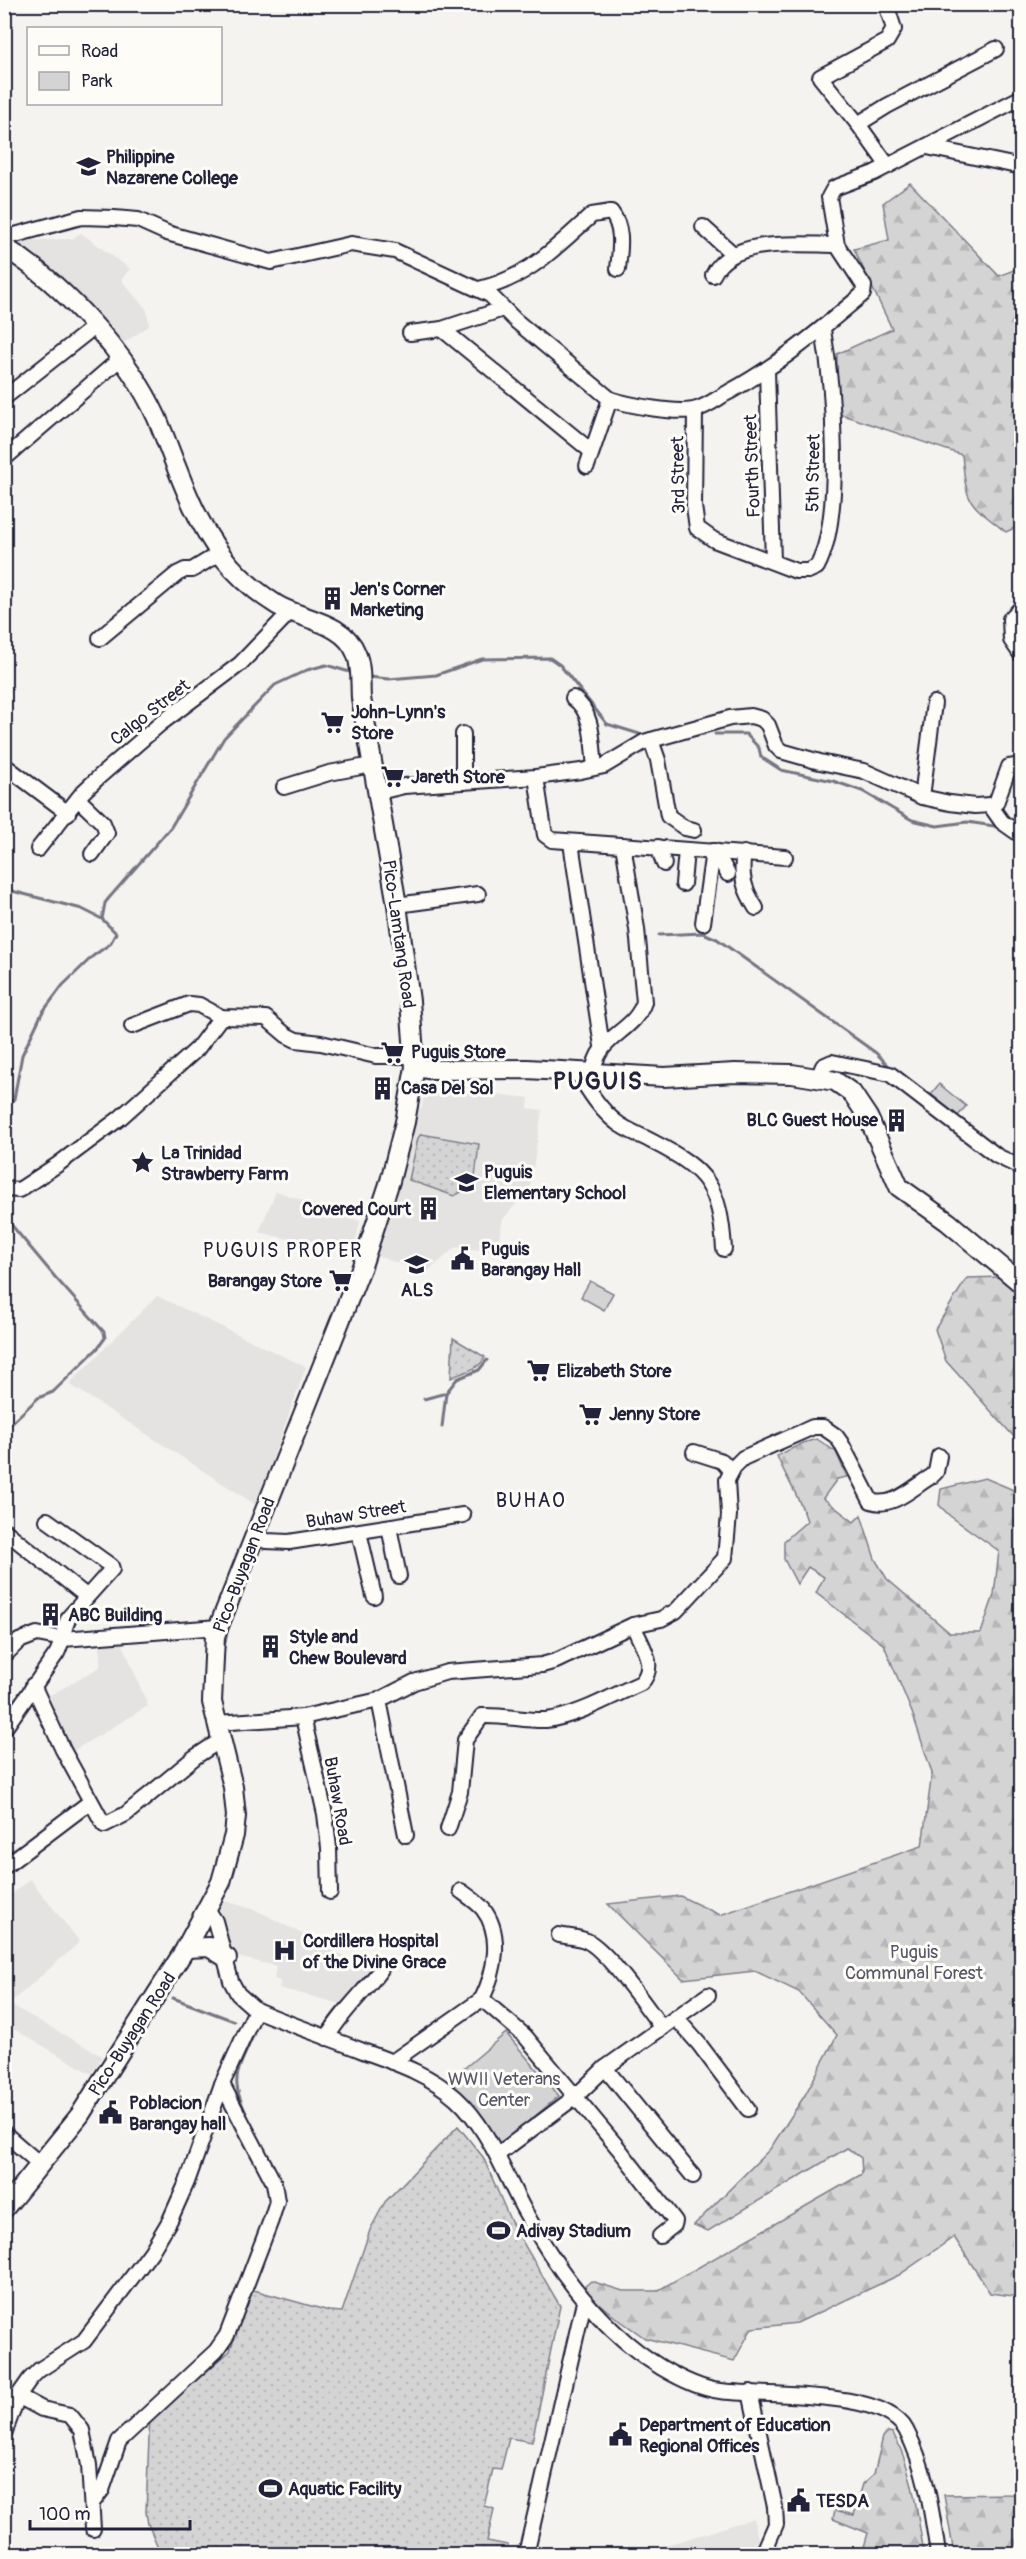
<svg xmlns="http://www.w3.org/2000/svg" width="1026" height="2559" viewBox="0 0 1026 2559" font-family="Pangolin,sans-serif">
  <defs>
    <pattern id="grass-dots" width="8" height="8" patternUnits="userSpaceOnUse" patternTransform="scale(1.5)"><rect width="8" height="8" fill="#d5d4d5"/><path d="M2 2h.1M6 6h.1" fill="none" stroke="#b7b6b8" stroke-width="1.8" stroke-linecap="round"/></pattern>
    <pattern id="forest-firs" width="22" height="20" patternUnits="userSpaceOnUse" patternTransform="scale(1.5)"><rect width="22" height="20" fill="#d5d4d5"/><path d="M5 1l3.5 6h-7zM16 11l3.5 6h-7z" fill="#b7b6b8"/></pattern>
  </defs>
  <rect width="100%" height="100%" fill="#f4f3ef"/>
  <filter id="ink" filterUnits="userSpaceOnUse"><feTurbulence type="fractalNoise" baseFrequency=".0167" numOctaves="2"/><feDisplacementMap in="SourceGraphic" scale="12" xChannelSelector="R" yChannelSelector="G"/><feConvolveMatrix kernelMatrix="1 2 1 2 8 2 1 2 1" color-interpolation-filters="sRGB"/></filter>
  <g filter="url(#ink)">
    <g fill="#e4e3e2">
      <polygon points="81,233 130,269 121,280 147,310 149,326 119,346 76,290 16,241 72,239"/>
      <polygon points="425,1086 529,1098 528,1108 542,1110 530,1188 503,1219 496,1252 456,1247 426,1273 377,1256 397,1196 420,1108 422,1108"/>
      <polygon points="276,1191 360,1221 353,1254 259,1232"/>
      <polygon points="157,1296 306,1367 256,1505 69,1384"/>
      <polygon points="122,1642 148,1706 73,1751 47,1697 100,1667 100,1645"/>
      <polygon points="30,1879 80,1942 9,2004 102,2056 92,2074 5,2024 5,1900"/>
      <polygon points="225,1901 256,1910 375,1972 345,2005 279,1988 280,1981 274,1979 276,1966 238,1957 231,1946 220,1910 221,1903"/>
      <polygon points="754,2518 761,2554 635,2554 707,2533"/>
    </g>
    <g fill="url(#grass-dots)" stroke="#7c7b88" stroke-width="1.5">
      <polygon points="421,1134 479,1144 474,1185 454,1196 409,1180 418,1138"/>
      <path d="M453 1338 485 1357C479 1371 463 1371 451 1378Z"/>
      <polygon points="458,2126 483,2157 511,2222 560,2306 532,2442 509,2438 501,2470 493,2469 484,2506 494,2509 487,2541 508,2545 506,2554 161,2554 148,2524 146,2512 150,2414 190,2386 230,2351 250,2289 329,2311 342,2312 370,2230 385,2202"/>
    </g>
    <g fill="url(#forest-firs)" stroke="#7c7b88" stroke-width="1.5">
      <path d="M910 183 999 276 1021 267 1022 458 1014 467 1021 482V525L1006 532C966 501 967 504 962 455L837 413V354L892 329 854 249 889 240 883 203Z"/>
      <polygon points="1003,1277 1021,1295 1021,1441 1015,1438 946,1361 935,1329 967,1278"/>
      <path d="M817 1439 836 1452 847 1477 837 1479 823 1498 854 1522 861 1515 875 1559 887 1579 950 1633H981L994 1595 999 1551 950 1516 939 1505 941 1489 985 1478 1021 1493V2297L990 2293 954 2237 899 2275 797 2323 752 2328 734 2361 645 2338 615 2317 582 2289 591 2281 623 2291H657L862 2174 861 2158 847 2148 708 2231 694 2225 770 2149 805 2095 837 2035 799 1992 755 1971 683 1979 608 1904 680 1896 720 1915 922 1846 932 1773 913 1715 884 1645 816 1593 824 1577 808 1567 797 1584 784 1559V1541L807 1521C800 1498 786 1478 777 1456L803 1443Z"/>
      <path d="M888 2432 893 2433C913 2470 917 2513 924 2554H862L868 2533 833 2519 835 2510 854 2515 863 2484 874 2474 883 2437Z"/>
      <polygon points="1021,2436 1021,2554 954,2554 944,2495 1017,2494"/>
    </g>
    <g fill="#d5d4d5" stroke="#7c7b88" stroke-width="1.5">
      <polygon points="939,1084 966,1106 958,1116 931,1094"/>
      <polygon points="590,1281 613,1293 604,1310 581,1297"/>
      <polygon points="506,2033 559,2096 501,2145 448,2082"/>
    </g>
    <g fill="none" stroke-linecap="round" stroke-linejoin="round">
      <g stroke="#757582" stroke-width="3">
        <polyline points="368,677 389,679 436,675 482,659 550,658 560,665 607,724 646,736"/>
        <polyline points="715,734 746,734 759,748 761,757 781,770 833,781 862,791 912,820 937,826 967,822 994,826"/>
        <polyline points="679,738 704,734"/>
        <polyline points="4,889 82,909 102,919 116,933 110,944 93,956 63,985 42,1013 22,1055 14,1099 4,1109"/>
        <polyline points="102,919 105,903 109,898 171,827 224,738 275,685 307,670 326,665 353,673"/>
        <polyline points="659,935 703,933 717,939 876,1053 892,1069"/>
        <polyline points="4,1216 55,1277 104,1332 105,1338 97,1349 53,1392 38,1398 4,1430"/>
        <polyline points="424,1399 446,1393 457,1379 479,1370 487,1360"/>
        <polyline points="442,1427 446,1393"/>
        <polyline points="223,1653 228,1627"/>
        <polyline points="173,1998 234,2021"/>
        <path d="M250 2123C230 2078 234 2079 253 2036"/>
      </g>
      <defs>
        <g id="minor">
          <polyline points="886,4 894,29 887,41 820,77 858,124 888,166"/>
          <polyline points="858,124 887,106 996,49"/>
          <polyline points="927,147 1022,167"/>
          <polyline points="703,227 733,254"/>
          <path d="M4 238 81 217 114 218 138 220 167 233 271 262 351 244 395 251 490 295 516 321 610 399C628 405 679 415 697 409 708 406 719 397 729 392 780 364 819 331 863 294L864 286 837 245 829 197 834 188 874 173 1022 97"/>
          <path d="M713 275C731 236 801 245 837 245"/>
          <path d="M479 289C528 278 556 247 592 215L611 212C624 229 620 249 618 269"/>
          <polyline points="442,329 591,451"/>
          <polyline points="410,333 442,329 503,309"/>
          <polyline points="767,371 773,561"/>
          <polyline points="4,398 94,327"/>
          <path d="M695 410 694 506 697 528 714 540 796 571H808L817 567C844 517 833 386 823 330"/>
          <polyline points="4,459 120,359"/>
          <polyline points="587,466 610,399"/>
          <polyline points="1022,607 1010,619 1011,640 1022,656"/>
          <polyline points="100,638 177,574 185,570 192,570 220,553"/>
          <path d="M573 698C594 712 592 744 595 767"/>
          <polyline points="651,740 658,760 668,816 685,828 694,830"/>
          <polyline points="4,765 68,813"/>
          <polyline points="536,777 544,829 545,835 552,840 785,857"/>
          <polyline points="463,782 463,734"/>
          <polyline points="284,787 329,773 372,765"/>
          <polyline points="379,792 404,786 536,777 581,771 604,766 644,742 730,718 751,716 762,719 768,725 776,746 781,751 820,762 864,771 922,797 950,803 975,806 990,805 996,803 1009,767 1022,765"/>
          <polyline points="922,797 934,703"/>
          <polyline points="78,799 103,823 107,833 92,854"/>
          <polyline points="990,805 1002,822 1019,834"/>
          <polyline points="571,843 602,1046"/>
          <polyline points="658,847 664,864"/>
          <polyline points="38,849 83,792 100,776 160,724 240,664 291,611"/>
          <polyline points="715,851 728,874"/>
          <path d="M744 853C740 876 744 889 756 908"/>
          <polyline points="683,884 686,850"/>
          <polyline points="397,905 478,894"/>
          <polyline points="703,923 713,851"/>
          <polyline points="132,1026 189,1004 199,1005 221,1017 266,1018 286,1035 296,1040 321,1043 376,1056 414,1056"/>
          <path d="M576 1071C588 1089 599 1109 616 1122 627 1131 641 1135 653 1142 708 1170 720 1187 724 1249"/>
          <path d="M593 1073C597 1035 634 1033 644 1002L637 929 623 845"/>
          <polyline points="818,1078 823,1066 832,1062 890,1074 997,1156 1022,1168"/>
          <polyline points="4,1189 19,1190 57,1165 120,1118 197,1049 221,1017"/>
          <polyline points="694,1452 722,1461 731,1471"/>
          <polyline points="389,1527 399,1576"/>
          <polyline points="4,1530 86,1596"/>
          <polyline points="359,1532 374,1596"/>
          <polyline points="255,1535 266,1541 289,1542 463,1515"/>
          <polyline points="4,1656 19,1641 37,1634 63,1639 218,1627"/>
          <polyline points="33,1685 63,1750 104,1825 126,1814 195,1757 221,1740"/>
          <polyline points="379,1700 406,1835"/>
          <polyline points="303,1717 325,1814 329,1848 330,1892"/>
          <polyline points="217,1723 303,1717 379,1700 414,1682 447,1672 542,1665 556,1661 633,1625"/>
          <path d="M4 1729 57 1653C63 1641 63 1629 69 1617L112 1569 111 1566 47 1520"/>
          <path d="M448 1829 460 1792 465 1740 482 1716C504 1715 527 1721 546 1720 576 1717 614 1695 641 1683 658 1665 641 1645 633 1625L661 1619 676 1611 725 1558 729 1515 727 1480 734 1467 743 1458 813 1427H823L836 1436 841 1443 871 1501C893 1509 914 1486 932 1476L936 1472 939 1456"/>
          <polyline points="4,1867 90,1802"/>
          <path d="M461 1891C468 1896 477 1902 483 1909 503 1935 495 1972 482 1999L525 2036 619 2149 675 2221 674 2225 660 2236"/>
          <path d="M208 1910 215 1921 231 1981 238 1994 256 2010C291 2025 327 2037 363 2051 396 2063 429 2074 456 2098 488 2127 503 2171 523 2208 556 2269 602 2332 662 2368 679 2378 701 2389 720 2391 763 2397 883 2388 906 2430 926 2467 932 2513 938 2554"/>
          <path d="M559 1935C568 1937 579 1937 587 1941 607 1950 648 2009 662 2028"/>
          <polyline points="676,2018 699,2044 748,2109"/>
          <path d="M327 2038C341 2012 364 1993 381 1969"/>
          <polyline points="392,2062 482,1999"/>
          <polyline points="605,2068 693,2176"/>
          <polyline points="4,2133 41,2165"/>
          <polyline points="497,2155 575,2097 605,2068 708,1995"/>
          <polyline points="750,2392 775,2507 776,2524 763,2554"/>
          <polyline points="18,2396 42,2409 70,2415 82,2430 89,2465 93,2529"/>
          <polyline points="4,2434 18,2396 30,2379 39,2370 84,2341 151,2252 170,2220 187,2182 222,2084 256,2010"/>
          <polyline points="92,2503 102,2490 119,2441 216,2351 227,2335 271,2220 277,2201 274,2183 222,2084"/>
          <polyline points="526,2554 584,2302"/>
        </g>
        <g id="major">
          <path d="M4 247C63 283 129 356 157 418 177 466 191 515 223 557 237 575 258 593 277 605 303 620 344 622 356 653 362 667 360 684 361 698L397 905 410 1001 415 1067 405 1122 390 1181 362 1266 215 1636 212 1702 233 1787 236 1816 234 1835 221 1882 184 1951 80 2115 4 2209"/>
          <polyline points="415,1067 435,1070 527,1069 664,1077 735,1073 792,1074 835,1081 852,1093 868,1117 899,1187 948,1222 1022,1284"/>
          <polyline points="186,1948 209,1947 227,1958"/>
        </g>
      </defs>
      <use href="#minor" stroke="#22223b" stroke-width="18"/>
      <use href="#major" stroke="#22223b" stroke-width="22"/>
      <use href="#minor" stroke="#fdfcf7" stroke-width="14"/>
      <use href="#major" stroke="#fdfcf7" stroke-width="18"/>
    </g>
  </g>
  <defs>
    <symbol id="university-bare" viewBox="-9 -9 18 18"><path d="M0-5L7-2L0 1L-7-2ZM-4 1L0 2.5L4 1V4Q0 6-4 4Z" fill="#22223b" stroke="#fdfcf7" stroke-width="2.5" paint-order="stroke"/></symbol>
    <symbol id="building-bare" viewBox="-9 -9 18 18"><path d="M-4-6H4V6H1V3H-1V6H-4ZM-2.5-4.3h1.7v1.8h-1.7ZM.8-4.3h1.7v1.8H.8ZM-2.5-1h1.7V.8h-1.7ZM.8-1h1.7V.8H.8Z" fill="#22223b" stroke="#fdfcf7" stroke-width="2.5" paint-order="stroke"/></symbol>
    <symbol id="supermarket-bare" viewBox="-9 -9 18 18"><path d="M-6-5.5h2.5l.6 2H6L4.5 2H-2.5L-4.4-4H-6ZM-1.5 3.2a1.3 1.3 0 1 0 .1 0ZM3 3.2a1.3 1.3 0 1 0 .1 0Z" fill="#22223b" stroke="#fdfcf7" stroke-width="2.5" paint-order="stroke"/></symbol>
    <symbol id="sight-bare" viewBox="-9 -9 18 18"><path d="M0-6L1.8-2.2L6-1.7L2.9 1.2L3.7 5.4L0 3.3L-3.7 5.4L-2.9 1.2L-6-1.7L-1.8-2.2Z" fill="#22223b" stroke="#fdfcf7" stroke-width="2.5" paint-order="stroke"/></symbol>
    <symbol id="school-bare" viewBox="-9 -9 18 18"><path d="M0-5L7-2L0 1L-7-2ZM-4 1L0 2.5L4 1V4Q0 6-4 4Z" fill="#22223b" stroke="#fdfcf7" stroke-width="2.5" paint-order="stroke"/></symbol>
    <symbol id="civic-bare" viewBox="-9 -9 18 18"><path d="M-.6-6.5H3V-4.5H.6V-3L4-1V1h2V6H-6V1h2V-1L-.6-3ZM-1.2 2.5V6h2.4V2.5Z" fill="#22223b" stroke="#fdfcf7" stroke-width="2.5" paint-order="stroke"/></symbol>
    <symbol id="hospital-bare" viewBox="-9 -9 18 18"><path d="M-5-5h3v3.5h4V-5h3V5h-3V1.5h-4V5h-3Z" fill="#22223b" stroke="#fdfcf7" stroke-width="2.5" paint-order="stroke"/></symbol>
    <symbol id="stadium-bare" viewBox="-9 -9 18 18"><path d="M0-5a6.5 5 0 1 0 0 10a6.5 5 0 1 0 0-10ZM-3.5-1.8h7v3.6h-7Z" fill="#22223b" stroke="#fdfcf7" stroke-width="2.5" paint-order="stroke"/></symbol>
  </defs>
  <g fill-rule="evenodd">
    <use href="#university-bare" x="72" y="150" width="33" height="33"/>
    <use href="#building-bare" x="316" y="582" width="33" height="33"/>
    <use href="#supermarket-bare" x="316" y="706" width="33" height="33"/>
    <use href="#supermarket-bare" x="376" y="760" width="33" height="33"/>
    <use href="#supermarket-bare" x="376" y="1036" width="33" height="33"/>
    <use href="#building-bare" x="366" y="1072" width="33" height="33"/>
    <use href="#building-bare" x="880" y="1104" width="33" height="33"/>
    <use href="#sight-bare" x="126" y="1146" width="33" height="33"/>
    <use href="#school-bare" x="450" y="1166" width="33" height="33"/>
    <use href="#building-bare" x="412" y="1192" width="33" height="33"/>
    <use href="#civic-bare" x="446" y="1242" width="33" height="33"/>
    <use href="#school-bare" x="400" y="1248" width="33" height="33"/>
    <use href="#supermarket-bare" x="324" y="1264" width="33" height="33"/>
    <use href="#supermarket-bare" x="522" y="1354" width="33" height="33"/>
    <use href="#supermarket-bare" x="574" y="1398" width="33" height="33"/>
    <use href="#building-bare" x="34" y="1598" width="33" height="33"/>
    <use href="#building-bare" x="254" y="1630" width="33" height="33"/>
    <use href="#hospital-bare" x="268" y="1934" width="33" height="33"/>
    <use href="#civic-bare" x="94" y="2096" width="33" height="33"/>
    <use href="#stadium-bare" x="482" y="2214" width="33" height="33"/>
    <use href="#civic-bare" x="604" y="2418" width="33" height="33"/>
    <use href="#stadium-bare" x="254" y="2472" width="33" height="33"/>
    <use href="#civic-bare" x="782" y="2484" width="33" height="33"/>
  </g>
  <g text-anchor="middle" stroke-width="6" stroke-linejoin="round" paint-order="stroke">
    <g font-size="18" font-weight="bold" fill="#22223b" stroke="#fdfcf7" text-anchor="start">
      <text x="106" y="163">Philippine<tspan x="106" dy="21">Nazarene College</tspan></text>
      <text x="350" y="595">Jen's Corner<tspan x="350" dy="21">Marketing</tspan></text>
      <text x="351" y="718">John-Lynn's<tspan x="351" dy="21">Store</tspan></text>
      <text x="411" y="783">Jareth Store</text>
      <text x="411" y="1058">Puguis Store</text>
      <text x="401" y="1094">Casa Del Sol</text>
      <text x="878" y="1126" text-anchor="end">BLC Guest House</text>
      <text x="161" y="1159">La Trinidad<tspan x="161" dy="21">Strawberry Farm</tspan></text>
      <text x="484" y="1178">Puguis<tspan x="484" dy="21">Elementary School</tspan></text>
      <text x="411" y="1215" text-anchor="end">Covered Court</text>
      <text x="481" y="1255">Puguis<tspan x="481" dy="21">Barangay Hall</tspan></text>
      <text x="322" y="1287" text-anchor="end">Barangay Store</text>
      <text x="417" y="1296" text-anchor="middle">ALS</text>
      <text x="557" y="1377">Elizabeth Store</text>
      <text x="609" y="1420">Jenny Store</text>
      <text x="68" y="1621">ABC Building</text>
      <text x="289" y="1643">Style and<tspan x="289" dy="21">Chew Boulevard</tspan></text>
      <text x="303" y="1947">Cordillera Hospital<tspan x="303" dy="21">of the Divine Grace</tspan></text>
      <text x="129" y="2109">Poblacion<tspan x="129" dy="21">Barangay hall</tspan></text>
      <text x="516" y="2237">Adivay Stadium</text>
      <text x="639" y="2431">Department of Education<tspan x="639" dy="21">Regional Offices</tspan></text>
      <text x="288" y="2495">Aquatic Facility</text>
      <text x="816" y="2507">TESDA</text>
    </g>
    <g font-size="18" fill="#22223b" stroke="#fdfcf7">
      <text transform="translate(752 466) rotate(-92)" y="6">Fourth Street</text>
      <text transform="translate(813 473) rotate(-89)" y="6">5th Street</text>
      <text transform="translate(678 475) rotate(-91)" y="6">3rd Street</text>
      <text transform="translate(150 712) rotate(-38)" y="6">Calgo Street</text>
      <text transform="translate(399 934) rotate(82)" y="6">Pico-Lamtang Road</text>
      <text transform="translate(356 1514) rotate(-9)" y="6">Buhaw Street</text>
      <text transform="translate(244 1565) rotate(-69)" y="6">Pico-Buyagan Road</text>
      <text transform="translate(338 1801) rotate(80)" y="6">Buhaw Road</text>
      <text transform="translate(132 2034) rotate(-57)" y="6">Pico-Buyagan Road</text>
    </g>
    <g font-size="18" fill="#585769" stroke="#fdfcf7">
      <text x="914" y="1958">Puguis<tspan x="914" dy="21">Communal Forest</tspan></text>
      <text x="504" y="2085">WWII Veterans<tspan x="504" dy="21">Center</tspan></text>
    </g>
    <g font-size="20" letter-spacing="1.5" fill="#22223b" stroke="#fdfcf7">
      <text x="283" y="1257">PUGUIS PROPER</text>
      <text x="531" y="1507">BUHAO</text>
    </g>
    <g font-size="24" font-weight="bold" letter-spacing="1.5" fill="#22223b" stroke="#fdfcf7">
      <text x="598" y="1089">PUGUIS</text>
    </g>
  </g>
  <rect width="1026" height="2559" fill="none" stroke="#fdfcf7" stroke-width="24"/>
  <rect x="12" y="12" width="1002" height="2535" fill="none" stroke="#22223b" stroke-width="2" filter="url(#ink)"/>
  <rect x="27" y="27" width="195" height="78" fill="#fdfcf7" stroke="#a5a5ac" stroke-width="1.5"/>
  <rect x="39" y="46" width="30" height="9" fill="#fdfcf7" stroke="#a5a5ac" stroke-width="1.5"/>
  <text x="81" y="57" font-size="18" fill="#22223b">Road</text>
  <rect x="39" y="72" width="30" height="18" fill="#d5d4d5" stroke="#a5a5ac" stroke-width="1.5"/>
  <text x="81" y="87" font-size="18" fill="#22223b">Park</text>
  <path d="M30 2520v9h160v-9" fill="none" stroke="#22223b" stroke-width="3"/>
  <text x="39" y="2520" font-size="18" fill="#22223b" stroke="#fdfcf7" stroke-width="4.5" paint-order="stroke">100 m</text>
</svg>
